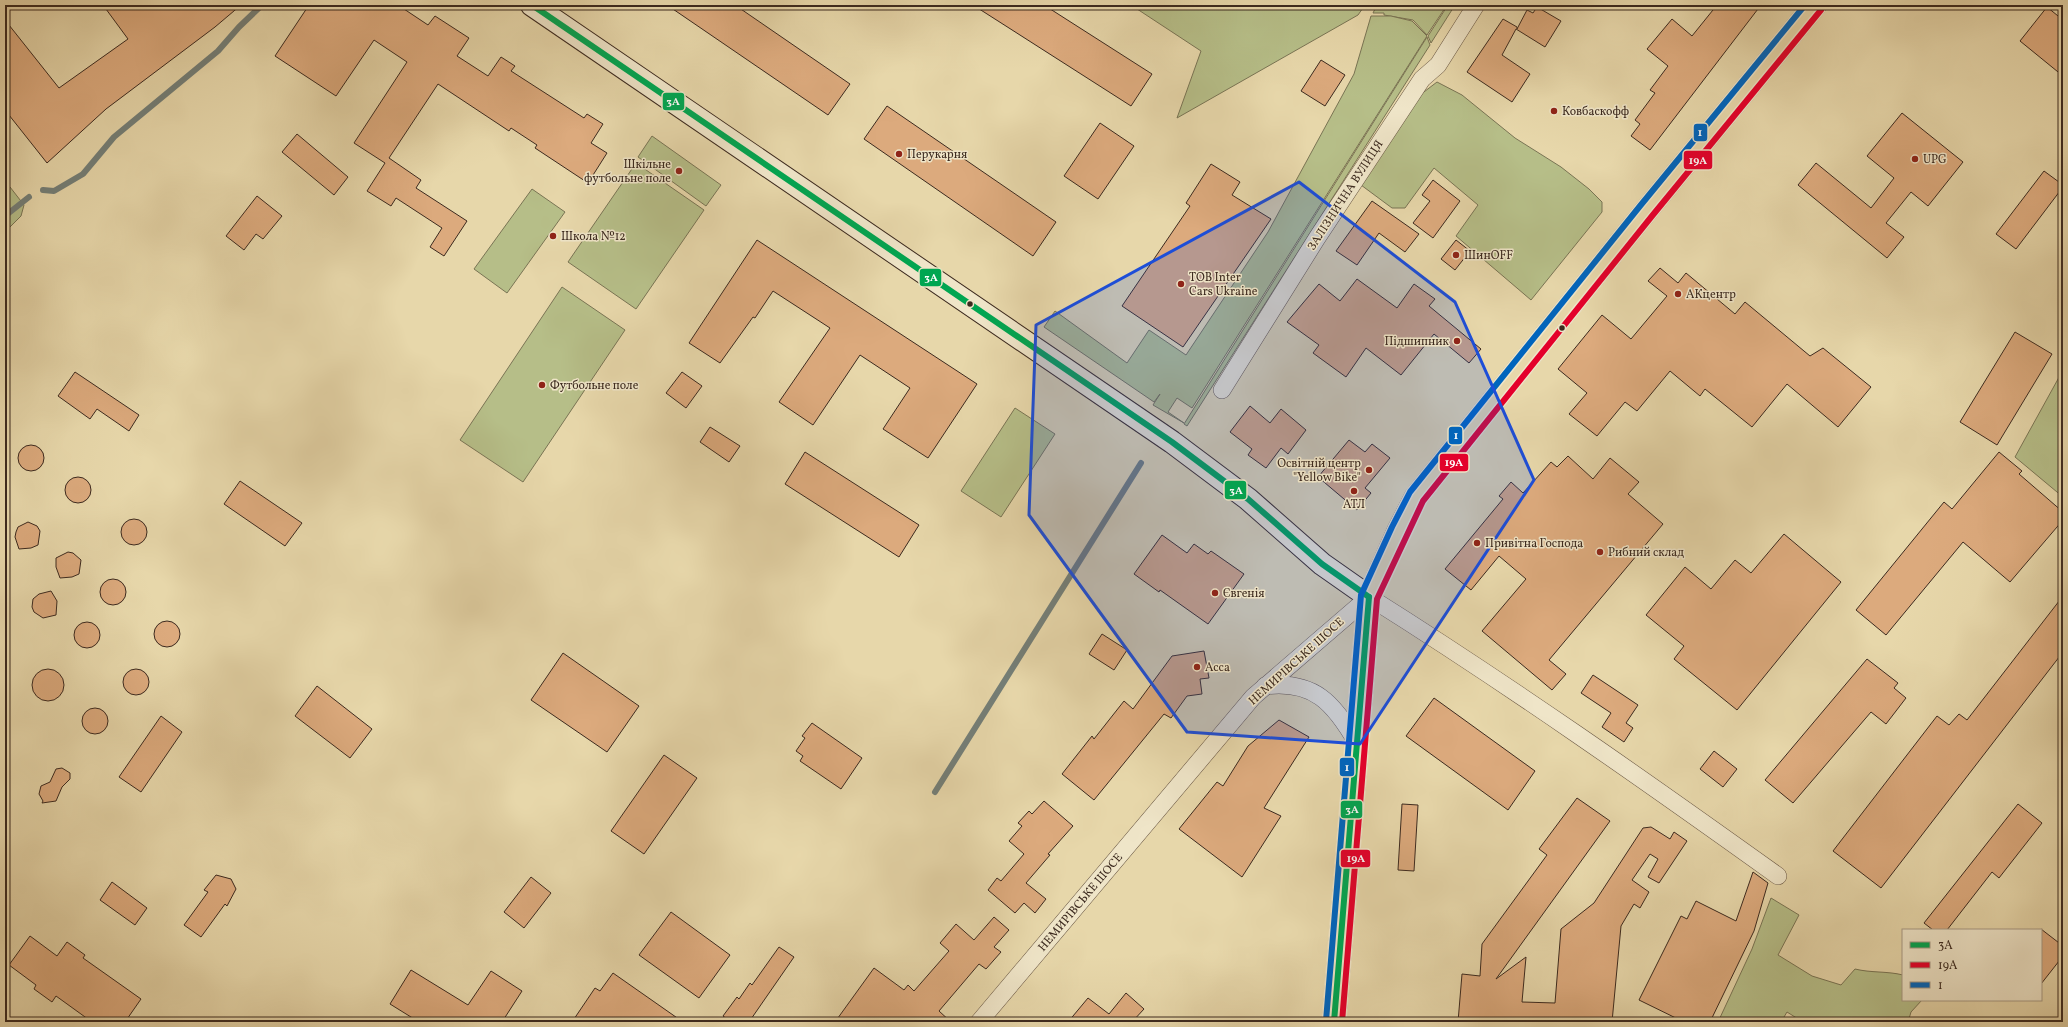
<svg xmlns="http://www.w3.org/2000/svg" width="2068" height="1027" viewBox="0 0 2068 1027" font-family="Vollkorn,serif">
  <rect width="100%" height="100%" fill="#e7d7aa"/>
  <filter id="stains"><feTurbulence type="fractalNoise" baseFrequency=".005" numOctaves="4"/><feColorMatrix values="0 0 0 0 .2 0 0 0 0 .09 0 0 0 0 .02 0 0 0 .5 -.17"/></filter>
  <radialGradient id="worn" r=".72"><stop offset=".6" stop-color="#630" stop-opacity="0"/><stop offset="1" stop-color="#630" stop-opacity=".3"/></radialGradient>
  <g fill="#b6be88" stroke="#797454">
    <polygon points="1131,5 1229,5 1232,7 1234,5 1365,5 1358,15 1177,118 1201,51"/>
    <polygon points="1377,5 1447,5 1427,35 1413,20 1384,15 1384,13 1373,13"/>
    <polygon points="1448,5 1455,5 1431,43 1428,36"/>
    <polygon points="1371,16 1391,16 1412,21 1427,36 1192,408 1177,398 1168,412 1184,423 1153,405 1160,394 1154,402 1044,327 1055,311 1127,363 1149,330 1186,355 1268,232 1354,74"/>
    <polygon points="1427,37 1430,45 1187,426 1184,424"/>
    <polygon points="1437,82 1462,95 1515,138 1561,167 1589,189 1602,202 1602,212 1531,300 1456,236 1478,205 1434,168 1405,208 1392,208 1361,185 1416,98"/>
    <polygon points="652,136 721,185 706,206 638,157"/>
    <polygon points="636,163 704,210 636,309 568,262"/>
    <polygon points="10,187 24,205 21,216 5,232 5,191"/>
    <polygon points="532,189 565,212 507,293 474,269"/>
    <polygon points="562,287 625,330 523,482 460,440"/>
    <polygon points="2063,370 2063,497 2015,457"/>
    <polygon points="1015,408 1055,434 1001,517 961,491"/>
    <path d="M1771 898 1799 915 1778 955 1812 976 1841 985 1855 969C1871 973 1887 971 1903 975V1000H1922L1911 1012 1908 1022H1803L1787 1012 1781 1022H1718L1752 949Z"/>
  </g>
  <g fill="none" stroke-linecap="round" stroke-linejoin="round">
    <g stroke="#747f78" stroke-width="6">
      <polyline points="43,190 54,191 83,174 114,137 218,51 239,27 262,5"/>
      <polyline points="5,216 29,197"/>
      <polyline points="935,792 1141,463"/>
    </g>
  </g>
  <g fill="#dcaa7d" stroke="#3c2a1f">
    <polygon points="103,5 241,5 215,27 106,109 47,163 5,110 5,20 59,88 128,39"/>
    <polygon points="309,5 398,5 428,25 435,16 469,38 457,56 488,76 501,57 515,66 511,71 584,118 587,114 603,124 591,143 607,153 588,183 535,148 537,145 511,128 509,131 438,84 389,158 421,180 416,188 467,221 444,256 430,247 442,228 396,198 391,206 367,191 385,163 354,143 407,62 374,40 336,96 275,56"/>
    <polygon points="667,5 735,5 850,84 828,115"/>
    <polygon points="973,5 1044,5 1152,74 1131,106"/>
    <polygon points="1717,5 1761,5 1650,150 1631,136 1640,124 1635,120 1655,93 1650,90 1668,66 1647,49 1672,19 1692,36"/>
    <polygon points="1537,7 1561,21 1545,47 1516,29 1502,55 1530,74 1512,102 1467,72 1503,19 1517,27 1517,29 1527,10 1533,13"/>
    <polygon points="2047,7 2063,20 2063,76 2020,41"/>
    <polygon points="1321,60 1345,75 1325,106 1301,91"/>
    <polygon points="887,106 1056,222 1033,256 864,139"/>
    <polygon points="1902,113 1963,162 1928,206 1911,192 1886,223 1904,237 1887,258 1798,185 1816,163 1871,208 1894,178 1867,156"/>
    <polygon points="1100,123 1134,146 1098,199 1064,176"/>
    <polygon points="297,134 348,177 334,195 282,152"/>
    <polygon points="1211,164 1240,182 1232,195 1271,219 1183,347 1122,306 1190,206 1186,203"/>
    <polygon points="2044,171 2063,185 2063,187 2016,249 1996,234"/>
    <polygon points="1433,180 1460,201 1433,238 1413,223 1430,201 1422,195"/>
    <polygon points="257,196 282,216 263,239 256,234 244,250 226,236"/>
    <polygon points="1372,201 1419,234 1405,252 1379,233 1357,265 1336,251"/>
    <polygon points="757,240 977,384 928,458 883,429 910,388 860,355 813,425 779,402 830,328 773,291 755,318 753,317 720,363 689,343"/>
    <polygon points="1456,240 1470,251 1455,270 1441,259"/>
    <polygon points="1660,268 1678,283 1686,273 1735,314 1745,302 1810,356 1823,348 1871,387 1838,427 1787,384 1752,427 1705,389 1700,396 1670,371 1637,411 1625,402 1597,436 1569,414 1587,393 1558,369 1602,315 1631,339 1667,296 1648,281"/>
    <polygon points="1357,279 1397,308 1414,284 1435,299 1429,306 1481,349 1469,363 1434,334 1401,375 1366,348 1346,377 1313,353 1319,345 1287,322 1319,284 1340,301"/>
    <polygon points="2015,332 2052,354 1997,445 1960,422"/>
    <polygon points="75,372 139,415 129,431 97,409 90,419 58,396"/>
    <polygon points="682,372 702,386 686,408 666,393"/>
    <polygon points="1250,406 1270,423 1281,409 1306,430 1288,454 1281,448 1266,468 1248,455 1252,449 1230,432"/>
    <polygon points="710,427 740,446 729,462 700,442"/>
    <polygon points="1349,440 1365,452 1372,444 1390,458 1365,488 1371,493 1357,510 1318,477"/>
    <circle cx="31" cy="458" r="13"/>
    <polygon points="805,452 919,525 899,557 785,484"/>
    <polygon points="1999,452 2022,471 2019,474 2063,512 2063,520 2010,582 1963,542 1886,635 1856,610 1944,502 1952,509"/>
    <polygon points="1568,456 1593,479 1610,458 1639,482 1628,494 1663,524 1549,660 1566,674 1552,690 1482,631 1526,579 1499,556 1471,590 1445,569 1503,499 1499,496 1511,482 1523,493 1551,462 1557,467"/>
    <circle cx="78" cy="490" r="13"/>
    <polygon points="240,481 302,523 285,546 224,504"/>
    <circle cx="134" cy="532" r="13"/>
    <polygon points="28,522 37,526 40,531 38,545 31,548 19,549 15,537 16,532 18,527"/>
    <polygon points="1784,534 1841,582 1737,710 1674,659 1684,646 1646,615 1685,567 1711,589 1735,560 1751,573"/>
    <polygon points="1162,535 1187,553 1194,544 1208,554 1211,551 1244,574 1208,624 1160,590 1159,592 1134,574"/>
    <polygon points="68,552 73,553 81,560 79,574 72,577 60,578 56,567 56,558"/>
    <circle cx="113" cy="592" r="13"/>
    <polygon points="51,591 57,601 56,615 43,618 34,612 32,607 33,599 39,594"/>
    <polygon points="2063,596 2063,652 1881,888 1833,851 1937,716 1949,725 1959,714 1967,720"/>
    <circle cx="167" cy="634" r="13"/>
    <circle cx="87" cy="635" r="13"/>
    <polygon points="1102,634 1127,650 1114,670 1089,654"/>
    <polygon points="1204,651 1209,678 1200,679 1202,694 1187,696 1171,718 1164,714 1094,800 1062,774 1092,736 1094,739 1124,701 1133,709 1172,656"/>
    <polygon points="563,653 639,706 607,752 531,700"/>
    <polygon points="1867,659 1898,683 1894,688 1906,698 1886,724 1871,712 1793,803 1765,780"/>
    <circle cx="136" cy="682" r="13"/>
    <circle cx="48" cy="685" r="16"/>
    <polygon points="1593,675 1638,705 1626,723 1633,728 1624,742 1602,727 1611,713 1581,693"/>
    <polygon points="317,686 372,729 350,758 295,716"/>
    <polygon points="1434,698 1535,771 1508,810 1406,736"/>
    <circle cx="95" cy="721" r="13"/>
    <polygon points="161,716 182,732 141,792 119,777"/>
    <polygon points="1279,720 1309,737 1264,808 1281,816 1242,877 1179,829 1217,782 1223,786 1248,746"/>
    <polygon points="812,723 862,758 841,789 800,761 803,756 796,751 805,738 802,736"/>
    <polygon points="1714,751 1737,769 1723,787 1700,769"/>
    <polygon points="664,755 697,778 644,854 611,831"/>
    <polygon points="62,768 70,773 70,779 62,787 56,801 42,803 43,801 39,794 41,786 50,782 56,769"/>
    <polygon points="1577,798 1610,821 1496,979 1526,957 1522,1002 1555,1003 1561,929 1594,903 1643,828 1651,827 1670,839 1674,832 1687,841 1659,883 1648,877 1658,859 1650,854 1632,880 1649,892 1640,908 1634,904 1621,926 1612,1022 1520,1020 1520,1022 1458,1022 1462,974 1480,976 1482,944 1547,855 1539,849"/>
    <polygon points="1044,801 1073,826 1048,854 1050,855 1026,883 1046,899 1035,913 1024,903 1015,913 988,890 997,878 1001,881 1024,854 1009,841 1022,826 1018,823 1029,811 1032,814"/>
    <polygon points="1402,804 1418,805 1414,871 1398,870"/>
    <polygon points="2018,804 2042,823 1999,878 1992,872 1947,930 1933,930 1924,923"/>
    <polygon points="1753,872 1768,883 1754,931 1710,1022 1684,1022 1639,1000 1681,916 1687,919 1696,901 1736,921"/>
    <polygon points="216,875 231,879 236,889 227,906 225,904 201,937 184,925 208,892 204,890"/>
    <polygon points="531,877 551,893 524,928 504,912"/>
    <polygon points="112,882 147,908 135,925 100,900"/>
    <polygon points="671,912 730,955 699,998 639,955"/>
    <polygon points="994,917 1009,930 994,947 1001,952 986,969 979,964 939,1011 951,1022 835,1022 874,968 904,990 908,985 914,991 949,951 940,943 956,924 974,940"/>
    <polygon points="2041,929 2063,946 2063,956 2041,984"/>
    <polygon points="30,936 57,956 67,942 85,955 83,958 141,999 125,1022 92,1022 56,996 52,1002 34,989 36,985 9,965"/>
    <polygon points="779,947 794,957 749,1022 731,1022 723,1016 737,997 739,999 750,983 752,985"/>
    <polygon points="411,970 468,1005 491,971 522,991 502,1022 419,1022 390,1004"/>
    <polygon points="613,973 683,1022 572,1022 595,988 600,991"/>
    <polygon points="1126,993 1144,1009 1132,1022 1068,1022 1088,998 1109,1014"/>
  </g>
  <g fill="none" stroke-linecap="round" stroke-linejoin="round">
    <defs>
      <g id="minor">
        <polyline points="1222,390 1317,238 1422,79 1438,65 1476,5"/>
        <path d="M1265 686C1314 680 1334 703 1357 743"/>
        <path d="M979 1022 1253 697 1369 597C1509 685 1644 780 1778 876"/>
      </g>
      <polyline id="secondary" points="532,5 1172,442 1248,499 1322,564 1369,597"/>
      <polyline id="primary" points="1334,1022 1369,597 1399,530 1416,497 1646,211 1815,5"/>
    </defs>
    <use href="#minor" stroke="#675542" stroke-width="18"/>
    <use href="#secondary" stroke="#3c2a1f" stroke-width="24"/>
    <use href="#primary" stroke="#3c2a1f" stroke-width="24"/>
    <use href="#minor" stroke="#efe5c8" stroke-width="17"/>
    <use href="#secondary" stroke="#efe5c8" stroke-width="22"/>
    <use href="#primary" stroke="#e7d7aa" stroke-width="22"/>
    <defs>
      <g id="bus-1">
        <polyline points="532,5 1172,442 1248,499 1322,564 1369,597"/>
        <polyline points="1334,1022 1369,597"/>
      </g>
      <polyline id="bus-2" points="1342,1022 1377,599 1423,501 1652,216 1821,10"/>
      <polyline id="bus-3" points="1326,1021 1361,595 1392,527 1410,492 1640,206 1805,5"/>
    </defs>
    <use href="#bus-1" stroke="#efe5c8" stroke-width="9"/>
    <use href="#bus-2" stroke="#efe5c8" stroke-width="9"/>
    <use href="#bus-3" stroke="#efe5c8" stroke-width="9"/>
    <use href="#bus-1" stroke="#00a651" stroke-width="6"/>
    <use href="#bus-2" stroke="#e4002b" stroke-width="6"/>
    <use href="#bus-3" stroke="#0065bd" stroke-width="6"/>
  </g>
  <path fill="#1d4ed8" fill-opacity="0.2" stroke="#1d4ed8" stroke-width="3" stroke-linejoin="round" d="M1299 182 1455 302 1534 480 1360 744 1187 732 1029 515 1036 325Z"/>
  <g fill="#8f2418" stroke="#efe5c8" stroke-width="1.5">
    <circle cx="1554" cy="111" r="4"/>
    <circle cx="899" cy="154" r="4"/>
    <circle cx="1915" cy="159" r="4"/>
    <circle cx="679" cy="171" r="4"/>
    <circle cx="553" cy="236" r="4"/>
    <circle cx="1456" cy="255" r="4"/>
    <circle cx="1181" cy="284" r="4"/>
    <circle cx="1678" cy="294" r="4"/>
    <circle cx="1457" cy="341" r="4"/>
    <circle cx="542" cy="385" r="4"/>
    <circle cx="1369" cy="470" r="4"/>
    <circle cx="1354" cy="491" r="4"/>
    <circle cx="1477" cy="543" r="4"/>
    <circle cx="1600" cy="552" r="4"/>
    <circle cx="1215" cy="593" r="4"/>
    <circle cx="1197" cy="667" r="4"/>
  </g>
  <g fill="#3c2a1f" stroke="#efe5c8" stroke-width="1.5">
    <circle cx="970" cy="304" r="3.5"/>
    <circle cx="1562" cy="328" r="3.5"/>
  </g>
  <g text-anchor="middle" stroke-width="3" stroke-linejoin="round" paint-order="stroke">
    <g font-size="12" fill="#3c2a1f" stroke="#efe5c8" text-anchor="start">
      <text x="1562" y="115">Ковбаскофф</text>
      <text x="907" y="158">Перукарня</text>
      <text x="1923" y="163">UPG</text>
      <text x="671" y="168" text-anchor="end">Шкільне<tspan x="671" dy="14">футбольне поле</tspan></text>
      <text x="561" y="240">Школа №12</text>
      <text x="1464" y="259">ШинOFF</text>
      <text x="1189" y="281">ТОВ Inter<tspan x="1189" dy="14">Cars Ukraine</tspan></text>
      <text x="1686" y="298">АКцентр</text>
      <text x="1449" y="345" text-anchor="end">Підшипник</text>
      <text x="550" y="389">Футбольне поле</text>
      <text x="1361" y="467" text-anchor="end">Освітній центр<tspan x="1361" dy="14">"Yellow Bike"</tspan></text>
      <text x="1354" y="508" text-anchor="middle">АТЛ</text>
      <text x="1485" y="547">Привітна Господа</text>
      <text x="1608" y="556">Рибний склад</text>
      <text x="1223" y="597">Євгенія</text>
      <text x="1205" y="671">Асса</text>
    </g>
    <g font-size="12" fill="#3c2a1f" stroke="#efe5c8">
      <text transform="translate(1345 195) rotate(-57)" y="4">ЗАЛІЗНИЧНА ВУЛИЦЯ</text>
      <text transform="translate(1296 661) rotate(-42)" y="4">НЕМИРІВСЬКЕ ШОСЕ</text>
      <text transform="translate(1080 902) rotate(-50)" y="4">НЕМИРІВСЬКЕ ШОСЕ</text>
    </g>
  </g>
  <g stroke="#efe5c8" stroke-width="1.5">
    <rect x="662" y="92" width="23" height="19" rx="4" fill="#00a651"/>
    <rect x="1693" y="123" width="15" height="19" rx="4" fill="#0065bd"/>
    <rect x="1683" y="150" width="30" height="20" rx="4" fill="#e4002b"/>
    <rect x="919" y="268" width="23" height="19" rx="4" fill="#00a651"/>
    <rect x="1448" y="426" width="15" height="19" rx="4" fill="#0065bd"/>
    <rect x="1439" y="453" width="30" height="19" rx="4" fill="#e4002b"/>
    <rect x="1224" y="480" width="23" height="20" rx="4" fill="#00a651"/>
    <rect x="1339" y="757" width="16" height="20" rx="4" fill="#0065bd"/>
    <rect x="1340" y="800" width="23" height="19" rx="4" fill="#00a651"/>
    <rect x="1340" y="849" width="31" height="19" rx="4" fill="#e4002b"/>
  </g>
  <g font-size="11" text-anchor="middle" font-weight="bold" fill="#fff">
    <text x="673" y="105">3А</text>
    <text x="1700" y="136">1</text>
    <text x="1698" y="164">19А</text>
    <text x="931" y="281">3А</text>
    <text x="1456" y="439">1</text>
    <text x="1454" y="466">19А</text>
    <text x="1236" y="494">3А</text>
    <text x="1347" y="771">1</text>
    <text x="1352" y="813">3А</text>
    <text x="1356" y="862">19А</text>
  </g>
  <rect width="2068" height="1027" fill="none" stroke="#e7d7aa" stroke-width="20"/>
  <rect x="6" y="6" width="2056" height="1015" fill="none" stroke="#3c2a1f" stroke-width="2"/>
  <rect x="10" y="10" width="2048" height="1007" fill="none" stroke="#3c2a1f"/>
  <rect x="1902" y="929" width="140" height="72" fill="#efe5c8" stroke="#a79a84"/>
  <rect x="1910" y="942" width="20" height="6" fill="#00a651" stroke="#a79a84"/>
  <text x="1938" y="949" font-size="12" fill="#3c2a1f">3А</text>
  <rect x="1910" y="962" width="20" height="6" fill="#e4002b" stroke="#a79a84"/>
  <text x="1938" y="969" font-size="12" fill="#3c2a1f">19А</text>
  <rect x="1910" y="982" width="20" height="6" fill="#0065bd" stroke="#a79a84"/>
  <text x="1938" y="989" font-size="12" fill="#3c2a1f">1</text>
  <rect width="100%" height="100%" filter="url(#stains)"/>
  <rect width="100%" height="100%" fill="url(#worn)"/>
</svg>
